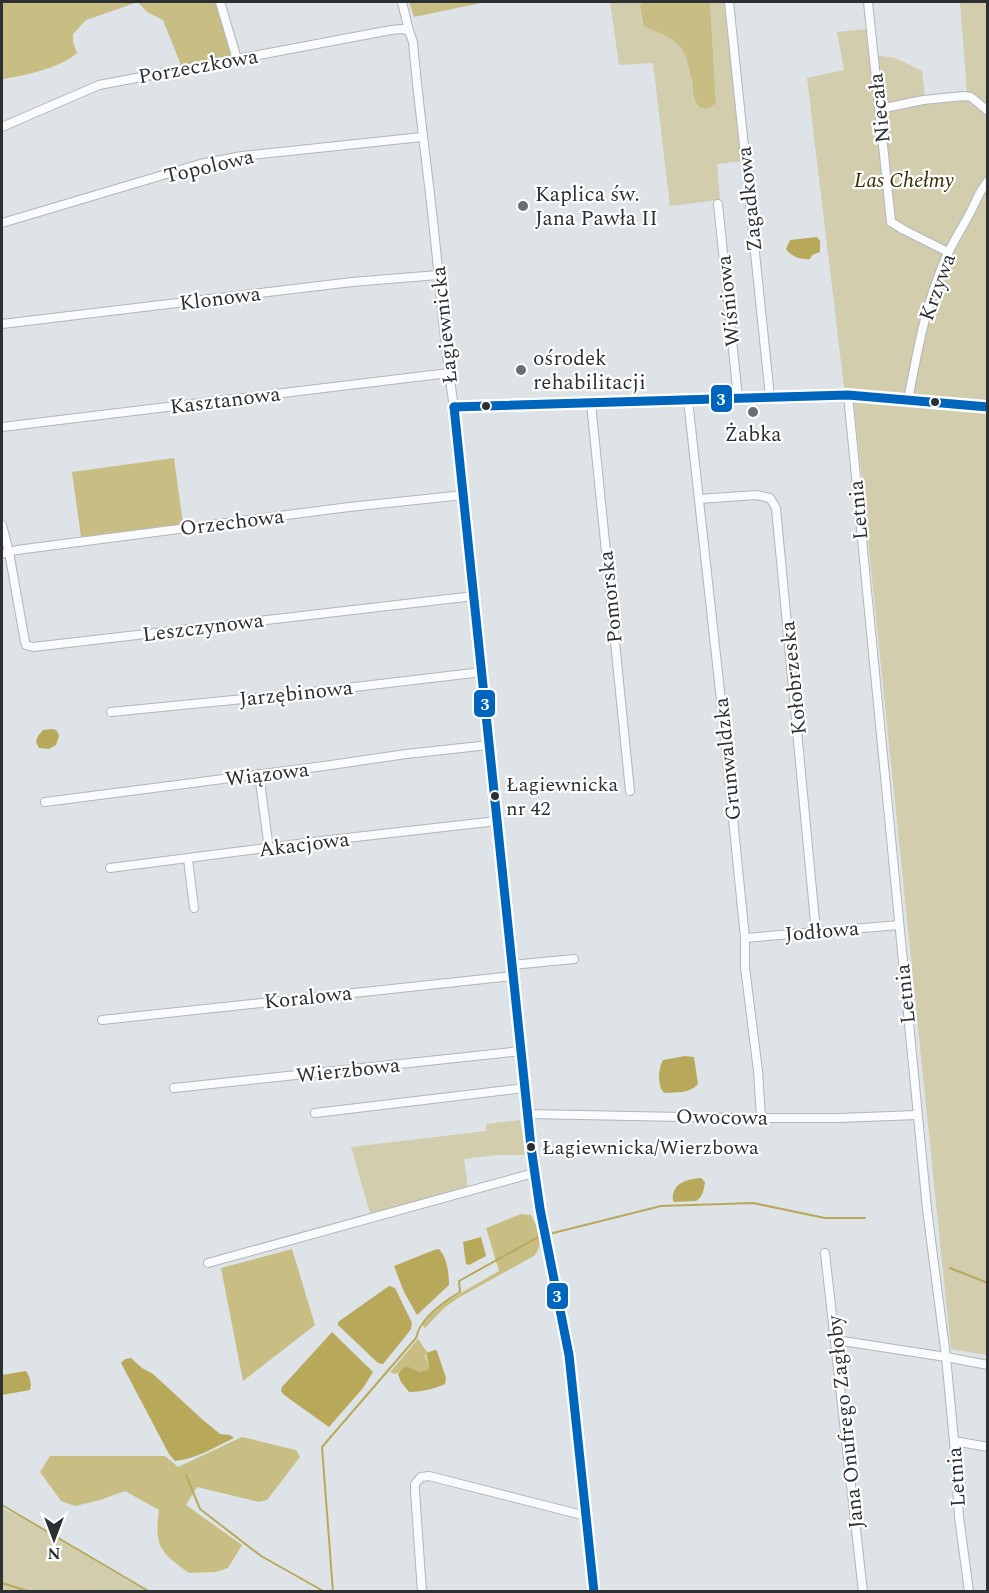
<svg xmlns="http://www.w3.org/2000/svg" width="989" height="1593" viewBox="0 0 989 1593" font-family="Spectral,serif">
  <rect width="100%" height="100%" fill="#dee3e8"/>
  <g fill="#d2cdad">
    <path d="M610 2H646L640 5 642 25C653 30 668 34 677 42 690 53 692 85 694 101L716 103 710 2H724L743 161 717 164 720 200 670 206 653 63 619 65Z"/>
    <polygon points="960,2 987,2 987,1355 951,1349 854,403 844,387 807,78 844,70 837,32 866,29 869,54 895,58 922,71 925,97 967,93"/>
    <polygon points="520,1120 526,1155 497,1155 464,1159 468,1189 370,1213 351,1147 486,1131 486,1124"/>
    <polygon points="2,1508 20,1517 146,1591 2,1591"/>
  </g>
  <g fill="#c8be84">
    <path d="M2 2H216L234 55 181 65 163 20 147 12 138 2 86 20 73 34V42L77 53C61 68 23 76 2 79Z"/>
    <polygon points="409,2 486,2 414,17"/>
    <path d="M646 2 683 3 685 2H710L716 103 709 108H701C691 98 694 95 692 82 685 42 679 41 643 26L640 5Z"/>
    <polygon points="174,458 183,524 81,537 72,472"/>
    <path d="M521 1214 531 1215C538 1228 545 1244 534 1256L458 1298 444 1308 425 1328 421 1324 442 1304 499 1271 486 1228Z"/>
    <polygon points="292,1249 315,1325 243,1381 221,1268"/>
    <path d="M418 1339 427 1352 425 1355 429 1367 428 1370 420 1372 407 1366C402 1368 400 1373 395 1374L390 1372Z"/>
    <path d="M242 1437 296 1450 300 1457 267 1500 259 1502 197 1487 186 1505 242 1545 228 1568 216 1572 189 1573C161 1552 154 1548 159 1510L125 1491 100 1500 75 1506 61 1501 40 1472 50 1456H165L178 1467Z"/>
  </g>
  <g fill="#b8a95a">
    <path d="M817 237 820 241V252L812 255 810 259C801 260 792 257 786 249L790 240Z"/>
    <polygon points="53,729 57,731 59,736 56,745 49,749 39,748 36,742 38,736 43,730"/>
    <path d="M685 1056 694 1057 698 1084C689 1094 676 1092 664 1093 657 1085 658 1069 663 1060Z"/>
    <path d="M701 1178 705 1182C704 1189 703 1197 696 1201L674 1202 673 1201C671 1183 687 1179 701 1178Z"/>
    <polygon points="481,1237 486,1256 469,1265 466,1264 463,1242"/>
    <path d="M439 1249C447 1257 449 1274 449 1285L417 1315 404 1292 394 1266 434 1250Z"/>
    <polygon points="389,1286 395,1288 412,1323 411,1329 408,1333 383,1364 378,1363 338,1325 338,1322"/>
    <polygon points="332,1332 373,1372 363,1388 329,1427 284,1395 281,1391 282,1387"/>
    <path d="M435 1350 437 1351 446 1378 445 1384C434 1389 421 1392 409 1392L401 1382 398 1374 403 1368 407 1366 420 1372 428 1370 429 1367 426 1353Z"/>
    <path d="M131 1358 142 1368 153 1374 203 1420 220 1434 230 1435 234 1438C215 1447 196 1459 175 1461L169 1454 121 1363 125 1359Z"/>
    <path d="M26 1371C30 1377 32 1383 30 1390L2 1395V1375Z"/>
  </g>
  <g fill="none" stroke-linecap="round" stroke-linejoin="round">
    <g stroke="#b8a95a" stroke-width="2">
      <polyline points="549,1234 661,1206 753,1203 825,1218 865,1218"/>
      <polyline points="950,1268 988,1283"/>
      <polyline points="186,1475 200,1509 261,1556 325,1592"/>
      <polyline points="2,1505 150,1592"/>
      <polyline points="2,1583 31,1592"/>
      <path d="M333 1592 322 1447 416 1338C420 1319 443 1302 460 1292L459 1281 540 1236"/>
    </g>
    <defs>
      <g id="street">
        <polyline points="220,2 237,59"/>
        <polyline points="402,2 409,31"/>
        <polyline points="729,2 770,397"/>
        <polyline points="868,2 891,222 904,230 948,252"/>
        <polyline points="880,109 923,100 964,96 971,97 988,111"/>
        <path d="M2 127 99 85 391 30 402 29 409 31 413 42 414 53C419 109 427 165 433 221 440 283 444 345 454 407"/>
        <polyline points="718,204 738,398"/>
        <polyline points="2,223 200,164 242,156 422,137"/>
        <polyline points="2,324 352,282 438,275"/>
        <polyline points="848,395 927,1209 946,1357 954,1441 959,1517 969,1592"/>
        <polyline points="688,400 723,719 745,938 745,967 758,1071 761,1118"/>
        <path d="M908 400C917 353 925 307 944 262 951 245 961 230 970 213 976 202 979 191 988 181"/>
        <polyline points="591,403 630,791"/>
        <polyline points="2,427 449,373"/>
        <polyline points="699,499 756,495 770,498 776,508 816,932"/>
        <polyline points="2,525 9,552 25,642 26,645 33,647 474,596"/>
        <polyline points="2,554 17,550 349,507 464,495"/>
        <polyline points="111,712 295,694 482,672"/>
        <polyline points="259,774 269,849"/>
        <polyline points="45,802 324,766 406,754 489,745"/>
        <polyline points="188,859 194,908"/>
        <polyline points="110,868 329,840 497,821"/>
        <polyline points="745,938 899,925"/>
        <polyline points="512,965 574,959"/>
        <polyline points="102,1020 513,976"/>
        <polyline points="174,1088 521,1051"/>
        <polyline points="315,1113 525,1088"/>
        <polyline points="528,1114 734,1118 839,1118 917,1115"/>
        <polyline points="825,1253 863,1592"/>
        <polyline points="208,1263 534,1173"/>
        <polyline points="836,1340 946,1357 988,1365"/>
        <polyline points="954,1441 988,1447"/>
        <polyline points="422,1592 415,1491 415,1484 421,1477 429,1476 586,1516"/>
      </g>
      <polyline id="secondary" points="594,1592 569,1355 540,1209 531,1147 454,407 848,395 988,407"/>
    </defs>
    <use href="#street" stroke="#b2b6b9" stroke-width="10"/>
    <use href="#secondary" stroke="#b2b6b9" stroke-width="14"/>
    <use href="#street" stroke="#fafbfc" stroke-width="8"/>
    <use href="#secondary" stroke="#fafbfc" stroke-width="12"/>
    <defs>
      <g id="bus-1">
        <polyline points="454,407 531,1147 540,1209 569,1355 594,1592"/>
        <polyline points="454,407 848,395 988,407"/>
      </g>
    </defs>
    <use href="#bus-1" stroke="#fff" stroke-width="14"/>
    <use href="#bus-1" stroke="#0065bd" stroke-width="9"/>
  </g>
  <g fill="#6b6f72" stroke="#fff" stroke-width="2">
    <circle cx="523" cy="206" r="6"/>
    <circle cx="521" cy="370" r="6"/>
    <circle cx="753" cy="412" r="6"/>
  </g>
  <g fill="#2d3033" stroke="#fff" stroke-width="2">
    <circle cx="935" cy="402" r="5"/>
    <circle cx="486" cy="406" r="5"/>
    <circle cx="495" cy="796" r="5"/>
    <circle cx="531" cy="1147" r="5"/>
  </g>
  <g text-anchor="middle" stroke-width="4.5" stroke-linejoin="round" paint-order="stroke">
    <g font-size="20" fill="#2d3033" stroke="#fff" text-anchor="start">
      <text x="506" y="791">Łagiewnicka<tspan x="506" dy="24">nr 42</tspan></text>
      <text x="542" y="1154">Łagiewnicka/Wierzbowa</text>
    </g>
    <g font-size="21" fill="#2d3033" stroke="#fff">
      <text transform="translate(198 66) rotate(-10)" y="7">Porzeczkowa</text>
      <text transform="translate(879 108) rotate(-96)" y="7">Niecała</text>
      <text transform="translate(209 166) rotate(-13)" y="7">Topolowa</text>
      <text transform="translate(749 199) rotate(-96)" y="7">Zagadkowa</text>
      <text transform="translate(937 287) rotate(-70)" y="7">Krzywa</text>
      <text transform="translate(220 298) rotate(-7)" y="7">Klonowa</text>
      <text transform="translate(728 301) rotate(-96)" y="7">Wiśniowa</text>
      <text transform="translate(444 325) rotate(-96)" y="7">Łagiewnicka</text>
      <text transform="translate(225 400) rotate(-7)" y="7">Kasztanowa</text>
      <text transform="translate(858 510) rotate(-95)" y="7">Letnia</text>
      <text transform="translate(232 522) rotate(-7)" y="7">Orzechowa</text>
      <text transform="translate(610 597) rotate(-96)" y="7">Pomorska</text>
      <text transform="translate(203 627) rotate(-7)" y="7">Leszczynowa</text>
      <text transform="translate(793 678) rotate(-96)" y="7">Kołobrzeska</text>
      <text transform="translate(296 693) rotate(-6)" y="7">Jarzębinowa</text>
      <text transform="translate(727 759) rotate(-96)" y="7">Grunwaldzka</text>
      <text transform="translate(267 774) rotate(-7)" y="7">Wiązowa</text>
      <text transform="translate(304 844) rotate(-7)" y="7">Akacjowa</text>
      <text transform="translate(822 931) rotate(-5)" y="7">Jodłowa</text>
      <text transform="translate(905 994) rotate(-96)" y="7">Letnia</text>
      <text transform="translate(308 997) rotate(-6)" y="7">Koralowa</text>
      <text transform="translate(348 1070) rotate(-6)" y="7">Wierzbowa</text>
      <text transform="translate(722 1117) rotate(1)" y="7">Owocowa</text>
      <text transform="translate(845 1422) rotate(-96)" y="7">Jana Onufrego Zagłoby</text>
      <text transform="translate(956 1477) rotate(-94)" y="7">Letnia</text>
    </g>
    <g font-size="21" font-style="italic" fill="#352c00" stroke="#fff">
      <text x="904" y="187">Las Chełmy</text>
    </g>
    <g font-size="21" fill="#2d3033" stroke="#fff" text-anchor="start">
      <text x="535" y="201">Kaplica św.<tspan x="535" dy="24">Jana Pawła II</tspan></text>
      <text x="533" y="365">ośrodek<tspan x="533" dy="24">rehabilitacji</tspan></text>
      <text x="753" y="441" text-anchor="middle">Żabka</text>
    </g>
  </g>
  <g stroke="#fff" stroke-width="2">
    <rect x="710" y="384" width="23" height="29" rx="6" fill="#0065bd"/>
    <rect x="473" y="689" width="23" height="29" rx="6" fill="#0065bd"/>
    <rect x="546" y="1282" width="23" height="28" rx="6" fill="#0065bd"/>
  </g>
  <g font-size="16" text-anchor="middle" font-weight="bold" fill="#fff">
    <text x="721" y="405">3</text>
    <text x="485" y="710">3</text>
    <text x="557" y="1302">3</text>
  </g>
  <rect width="989" height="1593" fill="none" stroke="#2d3033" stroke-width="6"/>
  <g transform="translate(54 1539) rotate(180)" stroke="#ffffff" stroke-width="4.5" paint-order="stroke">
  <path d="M0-4.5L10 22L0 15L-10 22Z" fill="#2d3033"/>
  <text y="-9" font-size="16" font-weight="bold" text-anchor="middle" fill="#2d3033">N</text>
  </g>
</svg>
